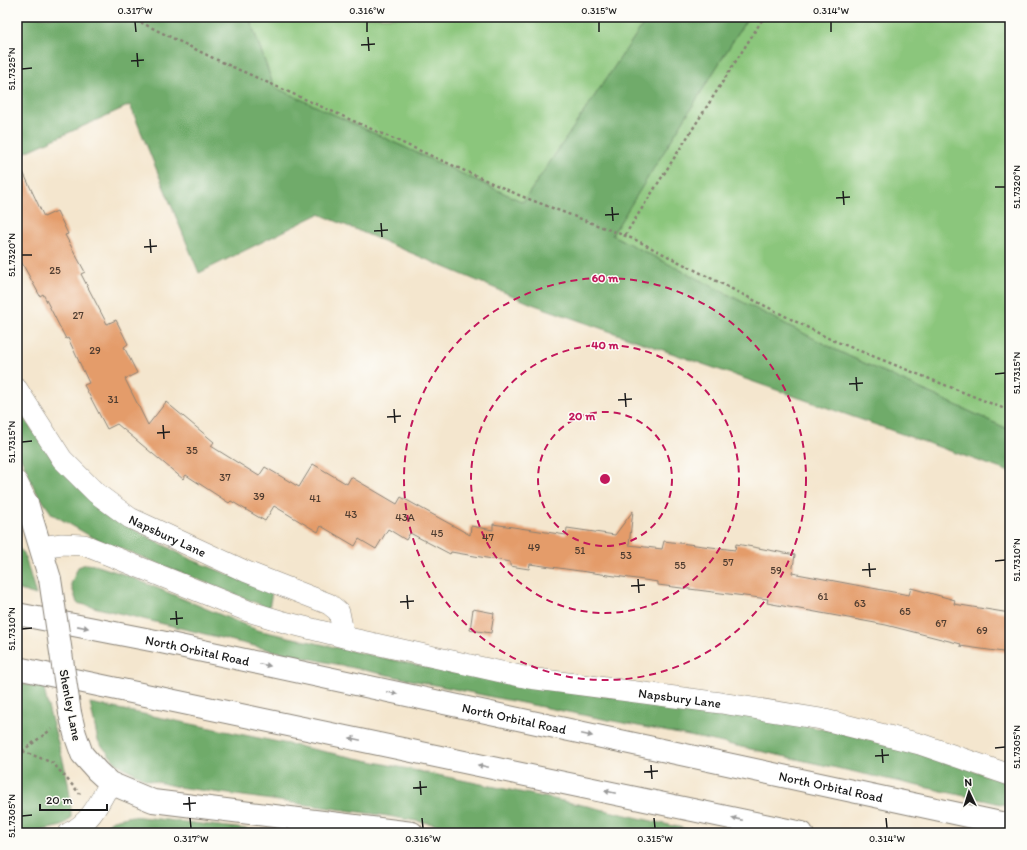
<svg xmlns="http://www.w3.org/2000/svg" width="1027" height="850" viewBox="0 0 1027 850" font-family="Itim,sans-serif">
  <rect width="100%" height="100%" fill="#fdfcf7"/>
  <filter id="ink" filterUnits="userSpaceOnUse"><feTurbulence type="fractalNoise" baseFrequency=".025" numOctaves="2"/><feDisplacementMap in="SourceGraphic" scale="8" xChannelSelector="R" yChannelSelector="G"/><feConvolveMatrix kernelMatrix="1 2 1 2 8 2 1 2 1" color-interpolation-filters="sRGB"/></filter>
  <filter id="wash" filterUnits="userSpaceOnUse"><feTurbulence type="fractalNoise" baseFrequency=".012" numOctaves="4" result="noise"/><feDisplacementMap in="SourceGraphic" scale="16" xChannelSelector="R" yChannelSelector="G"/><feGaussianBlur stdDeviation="0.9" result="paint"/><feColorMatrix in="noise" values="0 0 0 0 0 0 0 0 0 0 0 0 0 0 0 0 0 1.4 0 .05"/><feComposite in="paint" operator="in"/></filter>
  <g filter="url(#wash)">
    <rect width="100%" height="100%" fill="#f4e6ce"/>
    <g fill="#8bc67b" stroke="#54714c">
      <polygon points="249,17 648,17 523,202 274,87"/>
      <polygon points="748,17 1010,17 1010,430 840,352 612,235"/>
    </g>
    <g fill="#70ab6b" stroke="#466444">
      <polygon points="17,17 249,17 274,87 523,202 648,17 748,17 612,235 840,352 1010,430 1010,472 532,304 319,214 199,273 130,105 17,156"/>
      <polygon points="17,408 59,468 107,515 190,559 272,592 269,608 92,537 52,514 35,490 17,449"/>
      <polygon points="17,547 24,553 36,595 17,589"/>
      <polygon points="86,564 95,565 126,575 257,630 443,671 526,686 753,715 856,736 956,764 1010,784 1010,806 714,741 492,697 283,653 77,603 71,584 78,567"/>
      <path d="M17 683 44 688C52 732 72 773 71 818L62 826 30 833H17Z"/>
      <polygon points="90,703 587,806 704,833 483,833 388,816 178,787 145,779 116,763 98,741"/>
      <polygon points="132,816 280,833 94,833 113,820"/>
    </g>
    <g id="blocks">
      <g fill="#e49c6a">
        <polygon points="17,159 44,217 57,211 68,234 65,235 85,272 81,274 107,324 116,320 128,344 124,347 137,373 125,379 148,425 166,402 214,442 211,446 259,476 265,467 299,487 313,464 347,484 351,477 397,504 401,497 470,535 471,526 493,530 493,524 566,535 567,528 615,535 633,511 629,545 662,549 664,541 735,550 736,544 753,547 795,555 792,573 909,595 911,588 955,600 954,604 1010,613 1010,653 960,646 961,644 886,625 767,603 768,599 658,585 658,582 530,564 529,569 510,566 510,562 451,552 450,554 410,533 406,540 388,529 376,549 359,539 355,546 321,526 318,532 274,506 265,521 231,501 229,503 186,475 183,479 117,424 107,429 84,385 89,383 68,338 66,339 43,294 40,296 17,254"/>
        <polygon points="473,609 494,613 491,633 470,630"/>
      </g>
    </g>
  </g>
  <g filter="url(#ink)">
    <use href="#blocks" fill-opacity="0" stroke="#888175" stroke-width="1"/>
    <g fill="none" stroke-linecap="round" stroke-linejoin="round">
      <defs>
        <g id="minor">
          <path id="s1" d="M17 389 62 459 96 493 130 518 247 572 329 604 339 612 344 637"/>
          <polyline points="17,482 27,503"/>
          <path id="s2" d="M41 547 62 544 84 545 248 611 284 622 344 637 529 678 721 703 821 719 920 744 1010 775"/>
          <path d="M69 833C91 822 99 803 110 783"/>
        </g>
        <g id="major">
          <polyline points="27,503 50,579"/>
          <polyline points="70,713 75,734 82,754 97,771 110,783 153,801 412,833"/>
        </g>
        <g id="highway">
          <polyline points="17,505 27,503"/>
          <path id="s3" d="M17 614 161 642 1010 825"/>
          <polyline points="17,668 802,833"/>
        </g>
      </defs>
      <use href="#minor" stroke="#888175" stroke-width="22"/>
      <use href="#major" stroke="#888175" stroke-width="24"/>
      <use href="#highway" stroke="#888175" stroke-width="24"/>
      <g stroke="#888175" stroke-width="2.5" stroke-dasharray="3 3" stroke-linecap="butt">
        <polyline points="130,17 215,59 521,196 636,240 830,339 1010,411"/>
        <polyline points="625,235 764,17"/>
        <polyline points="17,749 53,763 80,794"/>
        <polyline points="22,751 52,729"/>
      </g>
      <use href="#minor" stroke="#fff" stroke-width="21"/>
      <use href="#major" stroke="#fff" stroke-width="22"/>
      <use href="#highway" stroke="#fff" stroke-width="22"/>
      <defs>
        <polyline id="major-bridge" points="50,579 70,713"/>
      </defs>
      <use href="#major-bridge" stroke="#888175" stroke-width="24" stroke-linecap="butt"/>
      <use href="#major-bridge" stroke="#fff" stroke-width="22"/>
    </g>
    <defs><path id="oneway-solid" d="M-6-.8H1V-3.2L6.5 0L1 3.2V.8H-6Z"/></defs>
    <g fill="#999">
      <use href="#oneway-solid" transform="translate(83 627) rotate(11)"/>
      <use href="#oneway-solid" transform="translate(265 665) rotate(12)"/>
      <use href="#oneway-solid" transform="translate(392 693) rotate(12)"/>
      <use href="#oneway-solid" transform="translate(587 735) rotate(12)"/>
      <use href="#oneway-solid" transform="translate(355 739) rotate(-168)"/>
      <use href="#oneway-solid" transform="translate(483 766) rotate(-168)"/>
      <use href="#oneway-solid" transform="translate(610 792) rotate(-168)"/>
      <use href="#oneway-solid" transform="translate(737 819) rotate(-168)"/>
    </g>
  </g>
  <path fill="none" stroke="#1c1c1c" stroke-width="1.5" d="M135 22 136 32M367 22V32M599 22V32M831 22V32M368 37 369 51M361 45 375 44M137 53 138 67M131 61 144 60M22 69 32 68M995 187H1005M843 191 844 205M836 198 850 197M612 207 613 221M605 215 619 214M381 223 382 237M374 231 388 230M150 239 151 253M144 247 157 246M22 255H32M995 374 1005 373M856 377 857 391M849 384 863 383M625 393 626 407M618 400 632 399M394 409 395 423M387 417 401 416M163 425 164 439M157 433 170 432M22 442 32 441M995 561 1005 560M869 563 870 577M862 570 876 569M638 579 639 593M631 586 645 585M407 595 408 609M400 602 414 601M176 611 177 625M170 619 183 618M22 629 32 628M995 748 1005 747M882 749 883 763M875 756 889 755M651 765 652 779M644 772 658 771M420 781 421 795M413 788 427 787M189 797 190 811M183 804 196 803M22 816 32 815M190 818 191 828M422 818 423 828M654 818 655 828M886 818 887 828"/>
  <g fill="none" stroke="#c2185b" stroke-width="2" stroke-dasharray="7 5">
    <circle cx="605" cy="479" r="67"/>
    <circle cx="605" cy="479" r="134"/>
    <circle cx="605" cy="479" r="201"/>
  </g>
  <g text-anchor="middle" stroke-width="3" stroke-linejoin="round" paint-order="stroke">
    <g font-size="11" fill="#4e3c30">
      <text x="55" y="274">25</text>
      <text x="78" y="319">27</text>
      <text x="95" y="354">29</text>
      <text x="113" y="403">31</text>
      <text x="192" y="454">35</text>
      <text x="225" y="481">37</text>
      <text x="259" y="500">39</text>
      <text x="315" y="502">41</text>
      <text x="351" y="518">43</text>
      <text x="405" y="521">43A</text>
      <text x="437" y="537">45</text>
      <text x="488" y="541">47</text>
      <text x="534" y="551">49</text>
      <text x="580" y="554">51</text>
      <text x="626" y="559">53</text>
      <text x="728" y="566">57</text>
      <text x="680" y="569">55</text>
      <text x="776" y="574">59</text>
      <text x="823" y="600">61</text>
      <text x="860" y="607">63</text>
      <text x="905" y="615">65</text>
      <text x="941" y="627">67</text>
      <text x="982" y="634">69</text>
    </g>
    <g font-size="13" fill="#1c1c1c" stroke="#fdfcf7">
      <text dy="5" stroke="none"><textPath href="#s1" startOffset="215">Napsbury Lane</textPath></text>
      <text dy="5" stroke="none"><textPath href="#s3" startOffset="184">North Orbital Road</textPath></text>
      <text dy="5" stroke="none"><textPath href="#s2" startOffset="661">Napsbury Lane</textPath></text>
      <text transform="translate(71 705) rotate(79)" y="5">Shenley Lane</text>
      <text dy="5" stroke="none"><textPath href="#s3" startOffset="508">North Orbital Road</textPath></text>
      <text dy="5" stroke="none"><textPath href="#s3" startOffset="832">North Orbital Road</textPath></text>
    </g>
  </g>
  <circle cx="605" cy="479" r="6" fill="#c2185b" stroke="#fdfcf7" stroke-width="2"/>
  <g font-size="12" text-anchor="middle" font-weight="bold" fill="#c2185b" stroke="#fdfcf7" stroke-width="3" stroke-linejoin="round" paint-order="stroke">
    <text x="605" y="282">60 m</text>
    <text x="605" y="349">40 m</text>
    <text x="582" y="420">20 m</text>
  </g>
  <rect width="1027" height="850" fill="none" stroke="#fdfcf7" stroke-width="44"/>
  <g transform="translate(969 792) rotate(356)" stroke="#fdfcf7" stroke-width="3" paint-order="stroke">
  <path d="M0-3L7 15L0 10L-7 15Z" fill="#1c1c1c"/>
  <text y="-6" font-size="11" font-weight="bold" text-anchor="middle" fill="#1c1c1c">N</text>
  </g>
  <path d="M40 804v6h67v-6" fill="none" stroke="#1c1c1c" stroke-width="2"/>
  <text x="46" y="804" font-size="12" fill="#1c1c1c" stroke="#fdfcf7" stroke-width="3" paint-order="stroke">20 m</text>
  <rect x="22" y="22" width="983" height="806" fill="none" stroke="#1c1c1c" stroke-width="1.5"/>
  <g font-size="10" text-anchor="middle" fill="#1c1c1c">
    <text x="135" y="14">0.317°W</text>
    <text x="367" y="14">0.316°W</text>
    <text x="599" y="14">0.315°W</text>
    <text x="831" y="14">0.314°W</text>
    <text transform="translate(11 69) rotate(-90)" y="4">51.7325°N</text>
    <text transform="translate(1016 187) rotate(-90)" y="4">51.7320°N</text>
    <text transform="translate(11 255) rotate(-90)" y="4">51.7320°N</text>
    <text transform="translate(1016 373) rotate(-90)" y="4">51.7315°N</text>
    <text transform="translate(11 442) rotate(-90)" y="4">51.7315°N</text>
    <text transform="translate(1016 560) rotate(-90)" y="4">51.7310°N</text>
    <text transform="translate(11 629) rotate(-90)" y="4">51.7310°N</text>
    <text transform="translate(1016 747) rotate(-90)" y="4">51.7305°N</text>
    <text transform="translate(11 816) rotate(-90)" y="4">51.7305°N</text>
    <text x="191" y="842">0.317°W</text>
    <text x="423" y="842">0.316°W</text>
    <text x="655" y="842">0.315°W</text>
    <text x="887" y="842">0.314°W</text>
  </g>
</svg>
